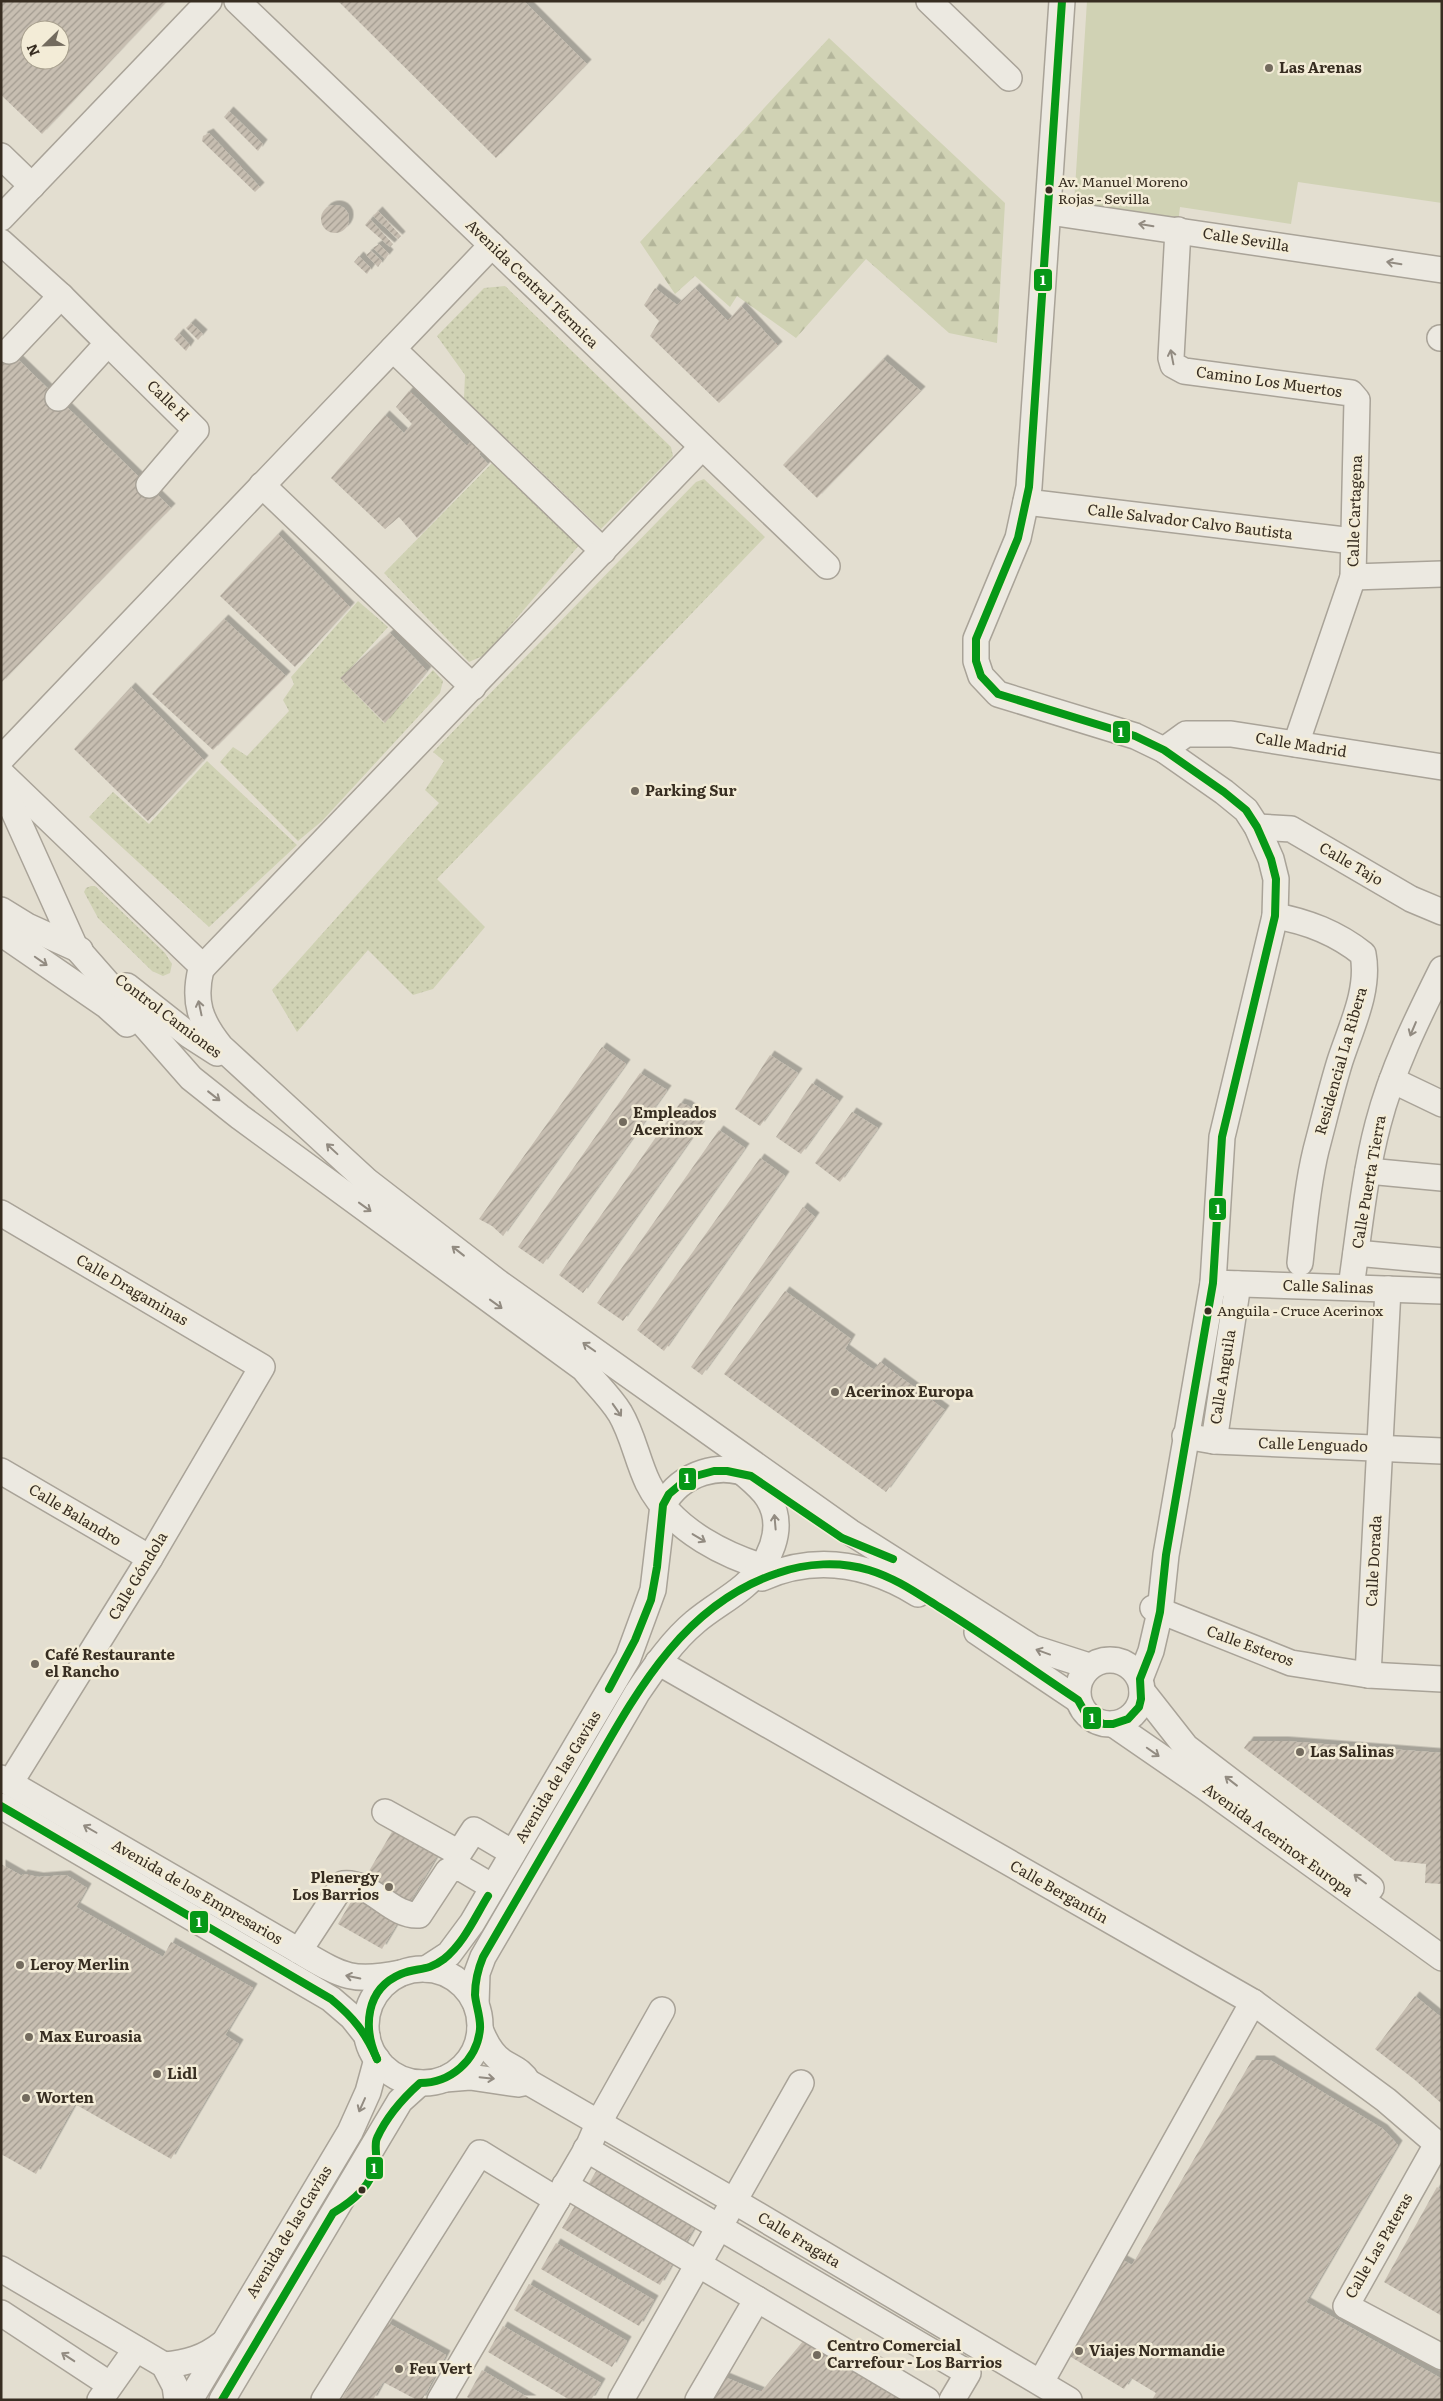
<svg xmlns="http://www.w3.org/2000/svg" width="1443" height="2401" viewBox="0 0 1443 2401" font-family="Literata,serif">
  <defs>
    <pattern id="grass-dots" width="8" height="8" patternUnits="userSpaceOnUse" patternTransform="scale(1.25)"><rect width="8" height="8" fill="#d0d2b4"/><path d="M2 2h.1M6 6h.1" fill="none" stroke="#b3b59a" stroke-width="1.8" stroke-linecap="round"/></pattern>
    <pattern id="forest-firs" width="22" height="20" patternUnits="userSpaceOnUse" patternTransform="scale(1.25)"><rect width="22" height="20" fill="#d0d2b4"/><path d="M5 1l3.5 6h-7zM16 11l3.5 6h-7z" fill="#b3b59a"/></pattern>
    <pattern id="building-hatch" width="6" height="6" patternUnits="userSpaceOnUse" patternTransform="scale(1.25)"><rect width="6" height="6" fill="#c7beb1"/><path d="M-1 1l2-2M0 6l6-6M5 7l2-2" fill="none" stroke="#a29b90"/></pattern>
    <filter id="shadow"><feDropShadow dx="4.5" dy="-4.5" stdDeviation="0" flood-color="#0004"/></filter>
  </defs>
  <rect width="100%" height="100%" fill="#e3ded0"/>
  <g fill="url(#grass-dots)">
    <polygon points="505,286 671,447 673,456 601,529 464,398 465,375 437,336 484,288"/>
    <polygon points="498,457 581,543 485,655 469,662 384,573"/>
    <polygon points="704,479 765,537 437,879 485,927 433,989 413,995 368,950 297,1032 272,990 439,803 425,790 444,761 433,752 696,482"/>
    <polygon points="358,601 388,627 341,679 384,723 433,670 443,681 440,693 322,821 298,841 220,762 233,747 247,756 289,711 283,700 294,684 291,677"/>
    <polygon points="207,761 297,845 209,927 89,817 113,792 149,824"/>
    <polygon points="91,886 95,886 165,953 172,964 170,973 163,976 152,971 98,918 84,892 86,888"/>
  </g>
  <polygon fill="url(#forest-firs)" points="829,38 1005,203 997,343 949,333 866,259 796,338 737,296 730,307 695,276 675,294 640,242"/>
  <polygon fill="#d0d2b4" points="1087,1 1442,1 1442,203 1298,182 1291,224 1180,207 1178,223 1074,204"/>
  <g fill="url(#building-hatch)" fill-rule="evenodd" filter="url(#shadow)">
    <path d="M1 1H167L42 134 1 95ZM30 30H60V60H30Z"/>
    <polygon points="338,1 524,1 587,64 496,158"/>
    <polygon points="229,111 263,144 258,151 224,117"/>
    <polygon points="209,133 260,187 255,192 202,141 203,136"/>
    <circle cx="335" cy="219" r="14"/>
    <polygon points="378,211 401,236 398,239 373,216"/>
    <polygon points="370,219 393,244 390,247 365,225"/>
    <polygon points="379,244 389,254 385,259 373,248"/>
    <polygon points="371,251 382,261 378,267 366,255"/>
    <polygon points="359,256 371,268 367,274 354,262"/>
    <polygon points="655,288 677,305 695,288 728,321 741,306 778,346 719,403 650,336 659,321 644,305"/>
    <polygon points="191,323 203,334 198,340 186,328"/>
    <polygon points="179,333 190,345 186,351 174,339"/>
    <polygon points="1,343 171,508 1,683"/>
    <polygon points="883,359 921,391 817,498 783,465"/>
    <polygon points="409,391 467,446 474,438 485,448 479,454 488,464 417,538 399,517 385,529 331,478 385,415 404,433 412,424 396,407"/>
    <polygon points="278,534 350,607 295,667 220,596"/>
    <polygon points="224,619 286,676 213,750 152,694"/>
    <polygon points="390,633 427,671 385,723 340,678"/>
    <polygon points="131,687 204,760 148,821 74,749"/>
    <polygon points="602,1047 626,1064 503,1236 492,1226 479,1219"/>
    <polygon points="770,1055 798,1073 760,1126 735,1109"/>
    <polygon points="640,1073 667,1090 543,1264 518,1247"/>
    <polygon points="812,1083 839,1101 801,1154 776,1137"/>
    <polygon points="680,1103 687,1105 705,1119 583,1293 559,1275"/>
    <polygon points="852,1112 878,1128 840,1182 815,1163"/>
    <polygon points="719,1130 745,1148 623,1321 597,1303"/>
    <polygon points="760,1158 785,1176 664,1351 637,1330"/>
    <polygon points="803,1207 815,1217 702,1375 691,1367"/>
    <polygon points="785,1291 851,1339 845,1349 874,1370 880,1362 945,1410 886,1492 724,1374"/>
    <polygon points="1249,1741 1284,1741 1442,1753 1442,1884 1425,1883 1426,1864 1395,1861 1244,1748"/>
    <polygon points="396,1825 440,1851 382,1949 338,1924"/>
    <polygon points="1,1864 22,1876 23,1874 39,1877 66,1875 87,1888 76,1907 163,1957 171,1942 253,1988 225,2035 239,2044 171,2159 75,2104 36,2174 1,2154"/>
    <polygon points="1415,1996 1442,2018 1442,2104 1415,2080 1375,2049"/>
    <polygon points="1252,2060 1270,2060 1383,2129 1398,2145 1306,2302 1442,2379 1442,2400 1152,2400 1156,2393 1131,2378 1124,2389 1066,2354 1121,2259 1132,2265"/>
    <polygon points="599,2166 697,2223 682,2249 584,2192"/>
    <polygon points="1437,2187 1442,2191 1442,2316 1384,2282"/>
    <polygon points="577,2202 675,2259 660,2285 562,2228"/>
    <polygon points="556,2243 654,2300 639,2326 541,2269"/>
    <polygon points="529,2284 627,2341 612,2367 514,2310"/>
    <polygon points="388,2323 446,2355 422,2400 417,2400 383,2382 373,2400 341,2400"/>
    <polygon points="503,2326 601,2383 591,2400 570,2400 488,2352"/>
    <polygon points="809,2334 914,2400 708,2400 722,2376 761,2392"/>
    <polygon points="482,2370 532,2400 472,2400 467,2397"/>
  </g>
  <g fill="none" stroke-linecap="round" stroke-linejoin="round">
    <defs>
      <g id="minor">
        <polyline points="237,1 827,566"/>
        <polyline points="929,1 1009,78"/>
        <polyline points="1062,1 1029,487 1018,538 976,639 976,661 981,676 998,694 1135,736 1164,750 1224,792 1246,810 1257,827 1271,859 1276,879 1275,916 1222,1137 1213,1283 1166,1555 1160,1612 1151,1651 1140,1679"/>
        <polyline points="1,156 32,186"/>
        <polyline points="1049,212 1442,270"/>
        <polyline points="1,218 209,1"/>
        <polyline points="1178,230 1171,358 1173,365 1184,371 1351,393 1357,400 1353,577 1296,744"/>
        <polyline points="1,242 61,296 9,351"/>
        <polyline points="1440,338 1442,338"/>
        <polyline points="108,343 196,430 149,485"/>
        <polyline points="393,349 603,551"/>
        <polyline points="58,398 108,343 61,296"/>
        <path d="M702 447 201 969C193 1002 200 1021 221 1047L367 1181 499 1283 850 1532 1033 1648 1089 1666"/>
        <polyline points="262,485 473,687"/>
        <polyline points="1026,502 1353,541"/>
        <polyline points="1353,577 1442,574"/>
        <polyline points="1164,750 1186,734 1231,734 1442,767"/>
        <polyline points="1,759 492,245"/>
        <polyline points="3,775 203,967"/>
        <path d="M1 783 74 945 191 1078 240 1117 584 1369C595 1383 610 1397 620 1413 633 1435 637 1460 648 1483 672 1531 728 1558 777 1571"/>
        <polyline points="1257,827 1291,829 1411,899 1442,912"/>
        <polyline points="1,910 27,926 80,950"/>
        <path d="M1275 916C1306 921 1338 934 1363 954 1370 990 1351 1027 1340 1061 1331 1090 1324 1120 1316 1150 1307 1187 1304 1226 1300 1263"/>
        <polyline points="1,933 107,1006 127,1024"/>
        <polyline points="127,986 189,1035 217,1053"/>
        <polyline points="1392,1080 1442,1104"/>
        <polyline points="1368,1171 1442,1178"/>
        <polyline points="1,1213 262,1367 150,1558 10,1783"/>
        <polyline points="1356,1253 1442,1261"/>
        <polyline points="1213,1283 1442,1291"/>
        <path d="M1351 1287C1359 1233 1364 1177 1378 1124 1392 1070 1417 1019 1442 969"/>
        <polyline points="1185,1436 1214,1441 1442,1451"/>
        <polyline points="1214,1441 1238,1284"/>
        <polyline points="1,1471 150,1558"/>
        <path d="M762 1578C816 1554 869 1564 918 1594"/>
        <polyline points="1153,1608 1291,1663 1368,1675 1442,1679"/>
        <polyline points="977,1632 1078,1700"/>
        <circle cx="1110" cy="1692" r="32"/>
        <polyline points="658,1662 1253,2002 1386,2100 1442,2148"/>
        <polyline points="1368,1675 1388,1289"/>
        <polyline points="1142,1691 1186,1747 1371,1888"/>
        <polyline points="1113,1724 1206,1788 1442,1958"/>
        <path d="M1 1778 299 1951C342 1976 351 1983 401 1973"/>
        <polyline points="1,1806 331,1999 352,2017 367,2036"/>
        <polyline points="385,1812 459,1853 474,1830 513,1853"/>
        <path d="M299 1951 343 1884C372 1881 391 1917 419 1915L448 1871 459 1867 493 1887"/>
        <path d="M426 1969 449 1954 472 1923 628 1658 653 1590 663 1505C681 1473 721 1460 754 1477"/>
        <circle cx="423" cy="2026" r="57"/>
        <path d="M476 2004 477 1973 483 1957 637 1693C654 1668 672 1641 695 1622 710 1609 729 1599 744 1586 769 1565 787 1528 768 1498 761 1487 750 1479 741 1471"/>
        <path d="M480 2029C485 2042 492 2055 503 2062 514 2069 522 2071 528 2082L734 2201 1069 2400"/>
        <polyline points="445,2079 470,2077 518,2084 528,2082"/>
        <polyline points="1437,2144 1346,2306 1442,2357"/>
        <polyline points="586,2149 968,2373 952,2400"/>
        <polyline points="565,2185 927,2400"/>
        <polyline points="1,2269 164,2365 175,2386 177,2400"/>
        <polyline points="1,2313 109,2384"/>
        <path d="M164 2365C187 2363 204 2358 222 2344"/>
        <polyline points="1041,2382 1253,2002"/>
        <polyline points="100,2400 136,2349"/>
        <polyline points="190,2400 350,2132 368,2092 377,2059"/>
        <polyline points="222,2400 400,2101 420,2083"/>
        <polyline points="324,2400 480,2153 557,2200"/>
        <polyline points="440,2400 589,2145 599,2122 662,2010"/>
        <polyline points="621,2400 801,2083"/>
        <polyline points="698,2400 757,2299"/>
      </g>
    </defs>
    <use href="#minor" stroke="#a9a398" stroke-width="28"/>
    <use href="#minor" stroke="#ece9e1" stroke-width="25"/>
    <defs>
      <g id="bus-1">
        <polyline points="609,1689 635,1640 651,1600 657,1567 663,1505 669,1494 688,1478 714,1471 727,1471 751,1476 842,1538 893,1559"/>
        <path d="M1 1806 331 1999C354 2018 365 2032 377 2059"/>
        <path d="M377 2059C363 2028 365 1989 401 1974 417 1967 427 1972 444 1959 464 1943 475 1917 488 1896"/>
        <path d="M222 2400 333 2213C353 2201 373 2185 376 2161 377 2154 374 2144 377 2138 387 2116 402 2099 420 2083 450 2083 477 2061 480 2029 481 2018 476 2006 475 1995 475 1981 478 1969 483 1957 515 1903 546 1848 578 1794 629 1707 675 1607 778 1573 806 1563 840 1561 869 1570 895 1578 915 1592 939 1607 986 1636 1031 1669 1078 1700L1087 1716 1104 1724H1113L1128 1719 1139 1707 1141 1699 1140 1679 1151 1651 1160 1612 1166 1555 1213 1283 1222 1137 1275 916 1276 879 1271 859 1257 827 1246 810 1224 792 1164 750 1135 736 998 694 981 676 976 661V639L1018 538 1029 487 1062 1"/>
      </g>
    </defs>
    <use href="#bus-1" stroke="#f3ecd7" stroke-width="11"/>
    <use href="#bus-1" stroke="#069817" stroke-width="8"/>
  </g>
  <defs><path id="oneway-shaft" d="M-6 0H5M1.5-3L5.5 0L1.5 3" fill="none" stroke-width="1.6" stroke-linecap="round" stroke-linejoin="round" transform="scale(1.25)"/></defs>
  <g stroke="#928b81">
    <use href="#oneway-shaft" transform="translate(1146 225) rotate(-171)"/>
    <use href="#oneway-shaft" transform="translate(1394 263) rotate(-171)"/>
    <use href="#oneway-shaft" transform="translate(1172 357) rotate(-101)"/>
    <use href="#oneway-shaft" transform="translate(41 961) rotate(35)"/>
    <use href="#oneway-shaft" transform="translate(200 1008) rotate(-102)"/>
    <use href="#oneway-shaft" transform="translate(1413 1029) rotate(113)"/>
    <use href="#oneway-shaft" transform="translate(214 1096) rotate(38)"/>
    <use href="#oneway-shaft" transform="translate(332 1149) rotate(-137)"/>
    <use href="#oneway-shaft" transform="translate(365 1207) rotate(36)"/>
    <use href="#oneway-shaft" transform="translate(458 1251) rotate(-142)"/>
    <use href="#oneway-shaft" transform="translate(496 1304) rotate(36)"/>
    <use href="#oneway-shaft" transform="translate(589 1347) rotate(-145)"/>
    <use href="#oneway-shaft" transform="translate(617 1410) rotate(55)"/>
    <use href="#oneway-shaft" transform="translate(775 1522) rotate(-95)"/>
    <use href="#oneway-shaft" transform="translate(699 1538) rotate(31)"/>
    <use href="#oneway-shaft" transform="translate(1043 1652) rotate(-160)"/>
    <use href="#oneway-shaft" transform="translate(1153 1752) rotate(35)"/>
    <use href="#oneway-shaft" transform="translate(1231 1781) rotate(-142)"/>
    <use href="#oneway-shaft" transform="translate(90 1829) rotate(-150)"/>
    <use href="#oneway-shaft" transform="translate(1360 1879) rotate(-143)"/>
    <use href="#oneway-shaft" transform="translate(353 1977) rotate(-168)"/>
    <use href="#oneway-shaft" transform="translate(487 2078) rotate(6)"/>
    <use href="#oneway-shaft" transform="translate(362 2105) rotate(114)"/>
    <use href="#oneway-shaft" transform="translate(68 2357) rotate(-147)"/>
  </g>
  <g fill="#736b5e" stroke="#f3ecd7" stroke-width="2">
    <circle cx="1269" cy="68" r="5"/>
    <circle cx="635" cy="791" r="5"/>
    <circle cx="623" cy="1122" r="5"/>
    <circle cx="835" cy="1392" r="5"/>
    <circle cx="35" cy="1664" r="5"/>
    <circle cx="1300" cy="1752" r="5"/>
    <circle cx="389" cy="1887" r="5"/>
    <circle cx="20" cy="1965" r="5"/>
    <circle cx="29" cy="2037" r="5"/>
    <circle cx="157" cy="2074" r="5"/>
    <circle cx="26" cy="2098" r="5"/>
    <circle cx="1079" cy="2351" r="5"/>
    <circle cx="817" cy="2355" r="5"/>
    <circle cx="399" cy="2369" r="5"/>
  </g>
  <g fill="#372d21" stroke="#f3ecd7" stroke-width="2">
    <circle cx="1049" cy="190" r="4.5"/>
    <circle cx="1208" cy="1311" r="4.5"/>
    <circle cx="362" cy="2190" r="4.5"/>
  </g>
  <g text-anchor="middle" stroke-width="5" stroke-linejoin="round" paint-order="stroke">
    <g font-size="14" fill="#372d21" stroke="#f3ecd7" text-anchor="start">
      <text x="1058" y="187">Av. Manuel Moreno<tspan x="1058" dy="17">Rojas - Sevilla</tspan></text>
      <text x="1217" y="1316">Anguila - Cruce Acerinox</text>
    </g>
    <g font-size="15" font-weight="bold" fill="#372d21" stroke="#f3ecd7" text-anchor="start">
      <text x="1279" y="73">Las Arenas</text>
      <text x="645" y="796">Parking Sur</text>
      <text x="633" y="1118">Empleados<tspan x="633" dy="17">Acerinox</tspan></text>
      <text x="845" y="1397">Acerinox Europa</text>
      <text x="45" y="1660">Café Restaurante<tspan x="45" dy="17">el Rancho</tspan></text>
      <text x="1310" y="1757">Las Salinas</text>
      <text x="379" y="1883" text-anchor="end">Plenergy<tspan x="379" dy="17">Los Barrios</tspan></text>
      <text x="30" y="1970">Leroy Merlin</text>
      <text x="39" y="2042">Max Euroasia</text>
      <text x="167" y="2079">Lidl</text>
      <text x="36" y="2103">Worten</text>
      <text x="827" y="2351">Centro Comercial<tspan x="827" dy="17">Carrefour - Los Barrios</tspan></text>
      <text x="1089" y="2356">Viajes Normandie</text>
      <text x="409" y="2374">Feu Vert</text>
    </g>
    <g font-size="15" fill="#372d21" stroke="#f3ecd7">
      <text transform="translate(1246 240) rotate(9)" y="5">Calle Sevilla</text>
      <text transform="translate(532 284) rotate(44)" y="5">Avenida Central Térmica</text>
      <text transform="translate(1269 382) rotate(8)" y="5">Camino Los Muertos</text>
      <text transform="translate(168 401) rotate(44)" y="5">Calle H</text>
      <text transform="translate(1355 511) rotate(-88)" y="5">Calle Cartagena</text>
      <text transform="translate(1190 522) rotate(7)" y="5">Calle Salvador Calvo Bautista</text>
      <text transform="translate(1301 745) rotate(9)" y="5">Calle Madrid</text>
      <text transform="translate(1351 864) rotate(30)" y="5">Calle Tajo</text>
      <text transform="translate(168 1016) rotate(37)" y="5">Control Camiones</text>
      <text transform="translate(1341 1061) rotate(-74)" y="5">Residencial La Ribera</text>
      <text transform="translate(1369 1182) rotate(-80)" y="5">Calle Puerta Tierra</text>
      <text transform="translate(1328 1287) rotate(2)" y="5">Calle Salinas</text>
      <text transform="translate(132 1290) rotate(30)" y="5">Calle Dragaminas</text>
      <text transform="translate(1223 1377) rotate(-81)" y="5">Calle Anguila</text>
      <text transform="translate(1313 1445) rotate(2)" y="5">Calle Lenguado</text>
      <text transform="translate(75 1515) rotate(31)" y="5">Calle Balandro</text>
      <text transform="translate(1374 1561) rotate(-87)" y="5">Calle Dorada</text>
      <text transform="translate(138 1576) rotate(-59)" y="5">Calle Góndola</text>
      <text transform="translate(1250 1646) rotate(20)" y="5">Calle Esteros</text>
      <text transform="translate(558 1777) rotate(-59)" y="5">Avenida de las Gavias</text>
      <text transform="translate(1278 1840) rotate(36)" y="5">Avenida Acerinox Europa</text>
      <text transform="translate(197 1892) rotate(30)" y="5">Avenida de los Empresarios</text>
      <text transform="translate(1059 1892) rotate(30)" y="5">Calle Bergantín</text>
      <text transform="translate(289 2232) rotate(-59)" y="5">Avenida de las Gavias</text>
      <text transform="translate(799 2240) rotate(31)" y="5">Calle Fragata</text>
      <text transform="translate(1379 2246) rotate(-60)" y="5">Calle Las Pateras</text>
    </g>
  </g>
  <g stroke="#f3ecd7" stroke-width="2">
    <rect x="1033" y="268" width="20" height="24" rx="5" fill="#069817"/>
    <rect x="1112" y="720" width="19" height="24" rx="5" fill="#069817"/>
    <rect x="1208" y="1197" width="19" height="24" rx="5" fill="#069817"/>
    <rect x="678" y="1467" width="19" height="24" rx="5" fill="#069817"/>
    <rect x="1082" y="1706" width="20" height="24" rx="5" fill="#069817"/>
    <rect x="189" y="1910" width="20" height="24" rx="5" fill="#069817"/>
    <rect x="365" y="2156" width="19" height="24" rx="5" fill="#069817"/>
  </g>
  <g font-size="14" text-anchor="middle" font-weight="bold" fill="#fff">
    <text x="1043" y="285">1</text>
    <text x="1121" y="737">1</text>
    <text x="1218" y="1214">1</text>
    <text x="687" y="1483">1</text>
    <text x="1092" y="1723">1</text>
    <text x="199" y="1927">1</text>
    <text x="374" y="2173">1</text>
  </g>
  <rect width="1443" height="2401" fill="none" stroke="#372d21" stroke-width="5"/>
  <g transform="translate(45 45) rotate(247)"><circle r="24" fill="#f3ecd7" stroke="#a8a08e"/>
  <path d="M0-4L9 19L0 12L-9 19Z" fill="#736b5e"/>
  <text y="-8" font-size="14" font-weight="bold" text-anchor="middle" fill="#372d21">N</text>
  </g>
</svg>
